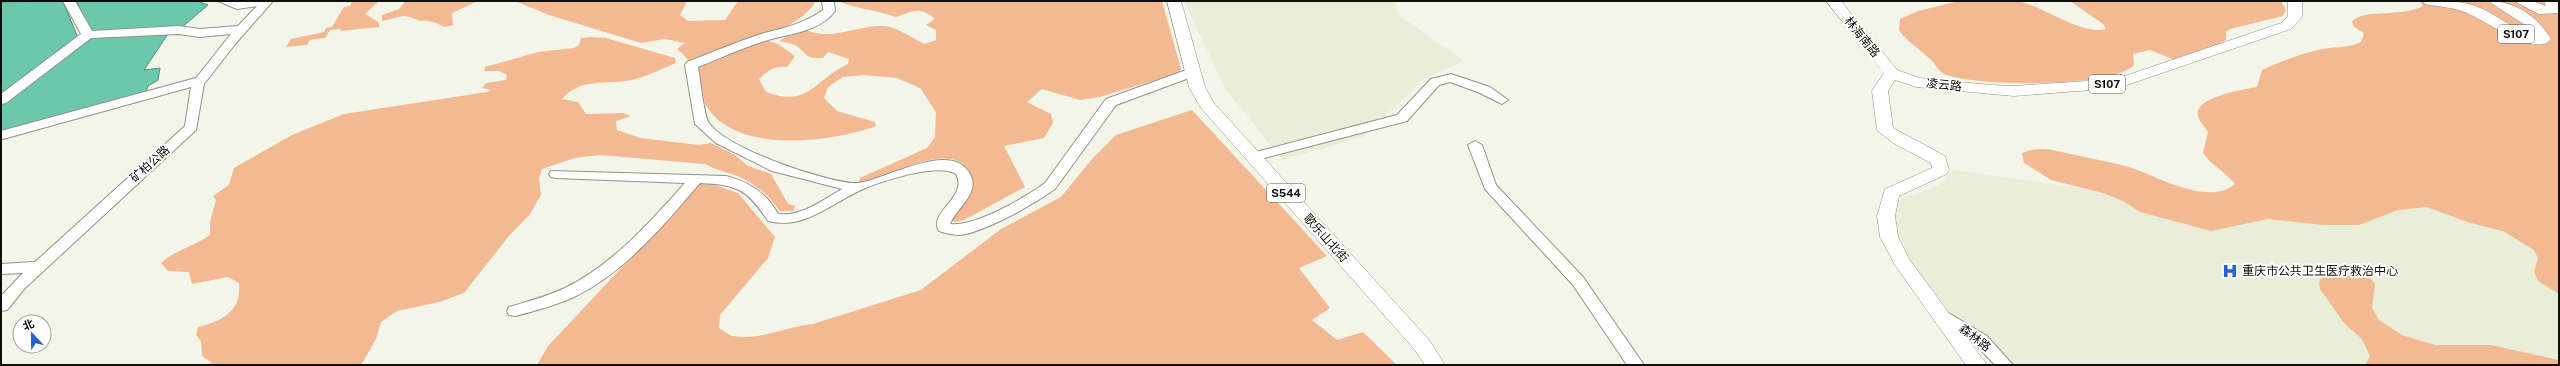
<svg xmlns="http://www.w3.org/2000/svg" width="2560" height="366" viewBox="0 0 2560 366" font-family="'Public Sans','Noto Sans SC',sans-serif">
  <rect width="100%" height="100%" fill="#f3f5e8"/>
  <g fill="#eaedd8">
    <polygon points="1184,1 1394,1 1400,16 1464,61 1424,79 1363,137 1282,160 1225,88"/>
    <polygon points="1954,170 2127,195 2413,200 2559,207 2559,365 1996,365 1917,293 1886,250 1877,219 1904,198 1931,189 1943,182"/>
  </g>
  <g fill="#f2b993">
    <polygon points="347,1 379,1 365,14 378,22 380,27 340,31 341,29 330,30 325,38 310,40 307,45 286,47 291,39 324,32 326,28 332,27 344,7 350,6 352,2 346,3"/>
    <path d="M406 1H478L452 13 453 25 444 27C435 22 430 20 419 21 403 12 399 18 382 21V15L399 9Z"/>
    <path d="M515 1H687L680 15 688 21 725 20 738 1H816C804 21 779 30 759 38L778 44 795 56 787 67C775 66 768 70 759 79L766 92C810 108 813 80 848 64L849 59 828 52 823 58C803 59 808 53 795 45 791 43 783 42 779 41L802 28C829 43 856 25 883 26 896 26 913 39 925 44L936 40V30L926 25 935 19C919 6 915 11 896 17 877 10 857 9 838 1H1162L1181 69 1178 73 1100 97 1080 100 1042 89 1027 102 1051 114 1053 123 1044 138 1004 146 1025 187 964 220 955 222 951 219 972 189 970 171C966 168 962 163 958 161 927 150 888 180 858 184L860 178 927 148 935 137 936 112 920 88 897 78 864 75 843 77 828 87 824 98 837 111 875 122 876 126C832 142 738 155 707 107 704 103 704 95 702 90 698 73 691 60 677 49L685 43 665 39 641 43 549 15Z"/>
    <path d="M1959 1C1977 1 2005 0 2021 2 2044 7 2083 36 2106 29L2103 24 2070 1H2281L2286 10 2283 16 2230 29 2226 32V40L2208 49 2175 60 2150 50 2133 54 2134 65C2113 88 1974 87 1944 74 1940 72 1937 67 1934 63 1923 51 1908 43 1899 30L1900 19 1918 11Z"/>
    <path d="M2419 1H2559V294L2538 281 2534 272 2538 258 2534 250 2503 231 2467 222 2427 207 2398 210 2359 225H2323L2268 219 2211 231 2140 212 2123 201 2103 193 2051 180 2024 163 2022 153C2038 146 2051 150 2066 153 2087 158 2108 161 2129 167 2157 176 2208 207 2235 184 2226 172 2212 166 2203 153L2208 132C2205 127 2199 121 2198 116 2193 97 2245 89 2257 87L2262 70C2280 62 2299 54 2318 50 2333 46 2347 49 2361 42L2364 33 2354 27 2352 21C2368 8 2399 18 2423 6Z"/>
    <path d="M590 37 606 38 675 58 676 63C662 69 647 76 632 80 607 85 581 77 562 99L578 102 586 114 623 113 631 116 616 121 617 130 640 138 699 145 711 143 735 155 748 166 771 174 788 204 795 206 794 211H780C765 191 750 179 725 172 717 169 712 168 705 164L600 155 575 158 542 169 539 178 541 195 530 214 508 237 464 293 439 302 397 311 381 322 376 339 361 365H211V362L202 356 201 341 196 335 198 327C222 321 242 311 239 283L228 277 192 284 189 272 168 271 161 263C175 250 195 246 210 235V222L216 200 213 196 229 185 234 168 292 135 344 114 487 92 491 90 482 88 486 83 506 80 507 75 499 71H484L485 67 538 52 574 48 579 45 581 38Z"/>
    <path d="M1192 110 1327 256 1299 268 1330 308 1312 320 1337 340 1363 332 1397 365H537L548 346 703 181 738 193 775 237 768 258 720 315 719 328C723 330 728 335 733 336 759 341 788 326 813 324L921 290 1001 229 1061 197 1092 159 1116 135Z"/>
    <path d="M2340 265C2356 268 2364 271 2375 283L2372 308 2379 320 2402 335 2435 345H2491L2559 360V365H2365L2370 356 2362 339 2344 323 2320 289 2319 282 2324 272Z"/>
  </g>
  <g fill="#6cc8ad" stroke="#50907c">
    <polygon points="63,1 78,38 1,95 1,2"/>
    <polygon points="76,1 197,1 208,5 181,28 92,34"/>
    <polygon points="168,34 144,70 160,68 158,80 148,86 146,92 6,132 1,130 1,102 90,37"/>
  </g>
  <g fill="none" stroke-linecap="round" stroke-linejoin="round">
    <defs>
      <g id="minor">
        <polygon points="63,1 75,1 92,31 179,26 200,29 238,26 257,6 237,9 218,1 273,1 236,43 204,84 196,130 25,288 7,310 1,311 1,296 23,273 1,274 1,264 35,262 185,126 191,87 3,139 1,139 1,131 196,78 231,34 200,37 179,34 91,38 6,103 1,104 1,94 81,34"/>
        <path d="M822 1H834L835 11C821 31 789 34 768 40 744 47 721 58 698 67 700 77 704 117 709 123 727 149 821 180 852 183 878 186 952 135 971 176 979 194 956 209 950 224 976 227 1024 198 1045 183L1106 99 1189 69H1197L1199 72 1197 75 1116 105 1055 189C1034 204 985 232 960 235 954 235 945 233 939 231 927 213 969 197 956 174 938 162 878 182 859 191 829 205 803 230 768 221 747 189 738 185 700 183 665 224 625 272 576 296 557 305 535 311 515 316L509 315 507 311 509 307C529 301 549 296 567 287 613 264 651 221 685 183L556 178 551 177 549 174 551 171 726 176C749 182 767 193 778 214 801 217 823 200 842 189L772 171 716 143 695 124 685 65 687 62C711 53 736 42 761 34 783 28 804 24 823 10Z"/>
        <polygon points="1451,74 1490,87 1508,100 1502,104 1480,93 1450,82 1439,85 1407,121 1253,161 1246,157 1248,154 1397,115 1431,79"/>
        <polygon points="1475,141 1482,145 1496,185 1583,277 1644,365 1627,365 1573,285 1485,189 1468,145"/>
        <polygon points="1942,309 1987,336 2013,365 1995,365 1975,344 1936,318 1934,314 1936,310"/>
      </g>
      <g id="major">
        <polygon points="1167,1 1181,1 1205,87 1214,103 1429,340 1445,365 1425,365 1415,350 1201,108 1189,87"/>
        <polygon points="1826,1 1841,1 1897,70 1919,78 1991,85 2014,86 2116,79 2281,23 2288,16 2288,1 2302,1 2302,17 2291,29 2118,88 2014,96 1916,87 1895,80 1888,91 1893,128 1945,156 1949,170 1947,174 1899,196 1895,216 1898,237 1909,259 1987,365 1966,365 1895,265 1880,237 1877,216 1885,189 1932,168 1931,163 1893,143 1877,130 1872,91 1884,73"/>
        <path d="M2423 1C2446 1 2466 0 2487 11 2502 19 2516 31 2534 35L2530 28 2488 1C2515 1 2537 16 2551 39 2537 59 2483 19 2467 13 2454 7 2439 7 2425 4Z"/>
        <polygon points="2514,1 2533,1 2546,6 2544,1 2558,1 2559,13 2539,14"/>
      </g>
    </defs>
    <use href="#minor" stroke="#919387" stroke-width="2"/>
    <use href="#major" stroke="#919387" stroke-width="1"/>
    <use href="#minor" fill="#fff" fill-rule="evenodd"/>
    <use href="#major" fill="#fff" fill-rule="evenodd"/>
  </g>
  <defs>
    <symbol id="hospital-bare" viewBox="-9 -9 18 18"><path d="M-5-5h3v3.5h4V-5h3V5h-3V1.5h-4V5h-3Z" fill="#2562cf" stroke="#fff" stroke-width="2.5" paint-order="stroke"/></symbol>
  </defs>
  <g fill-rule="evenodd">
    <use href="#hospital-bare" x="2219" y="260" width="22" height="22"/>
  </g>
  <g text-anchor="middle" stroke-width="4" stroke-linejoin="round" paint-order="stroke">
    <g fill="#fff" stroke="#565754" stroke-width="1">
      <rect x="2498" y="25" width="36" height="18" rx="3"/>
      <rect x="2089" y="75" width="36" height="18" rx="3"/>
      <rect x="1267" y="184" width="38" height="18" rx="3"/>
    </g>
    <g font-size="11" font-weight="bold" fill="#0e0f0a">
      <text x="2516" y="38">S107</text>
      <text x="2107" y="88">S107</text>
      <text x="1286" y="197">S544</text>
    </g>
    <g font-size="12" fill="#0e0f0a" stroke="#fff">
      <text transform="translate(1862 37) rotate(51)" y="4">林海南路</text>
      <text transform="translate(1944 85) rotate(6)" y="4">凌云路</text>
      <text transform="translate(150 164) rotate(-42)" y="4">矿柏公路</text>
      <text transform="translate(1326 238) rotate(48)" y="4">歌乐山北街</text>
      <text transform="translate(1975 338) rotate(38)" y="4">森林路</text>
    </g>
    <g font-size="12" fill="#0e0f0a" stroke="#fff" text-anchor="start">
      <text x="2242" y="275">重庆市公共卫生医疗救治中心</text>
    </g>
  </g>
  <rect width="2560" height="366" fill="none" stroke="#0e0f0a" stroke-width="4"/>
  <g transform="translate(32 334) rotate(338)"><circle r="19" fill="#ffffff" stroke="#9f9f9d"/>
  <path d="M0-3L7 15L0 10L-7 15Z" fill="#2562cf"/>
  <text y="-6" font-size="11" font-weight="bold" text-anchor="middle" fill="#0e0f0a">北</text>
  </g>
</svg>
